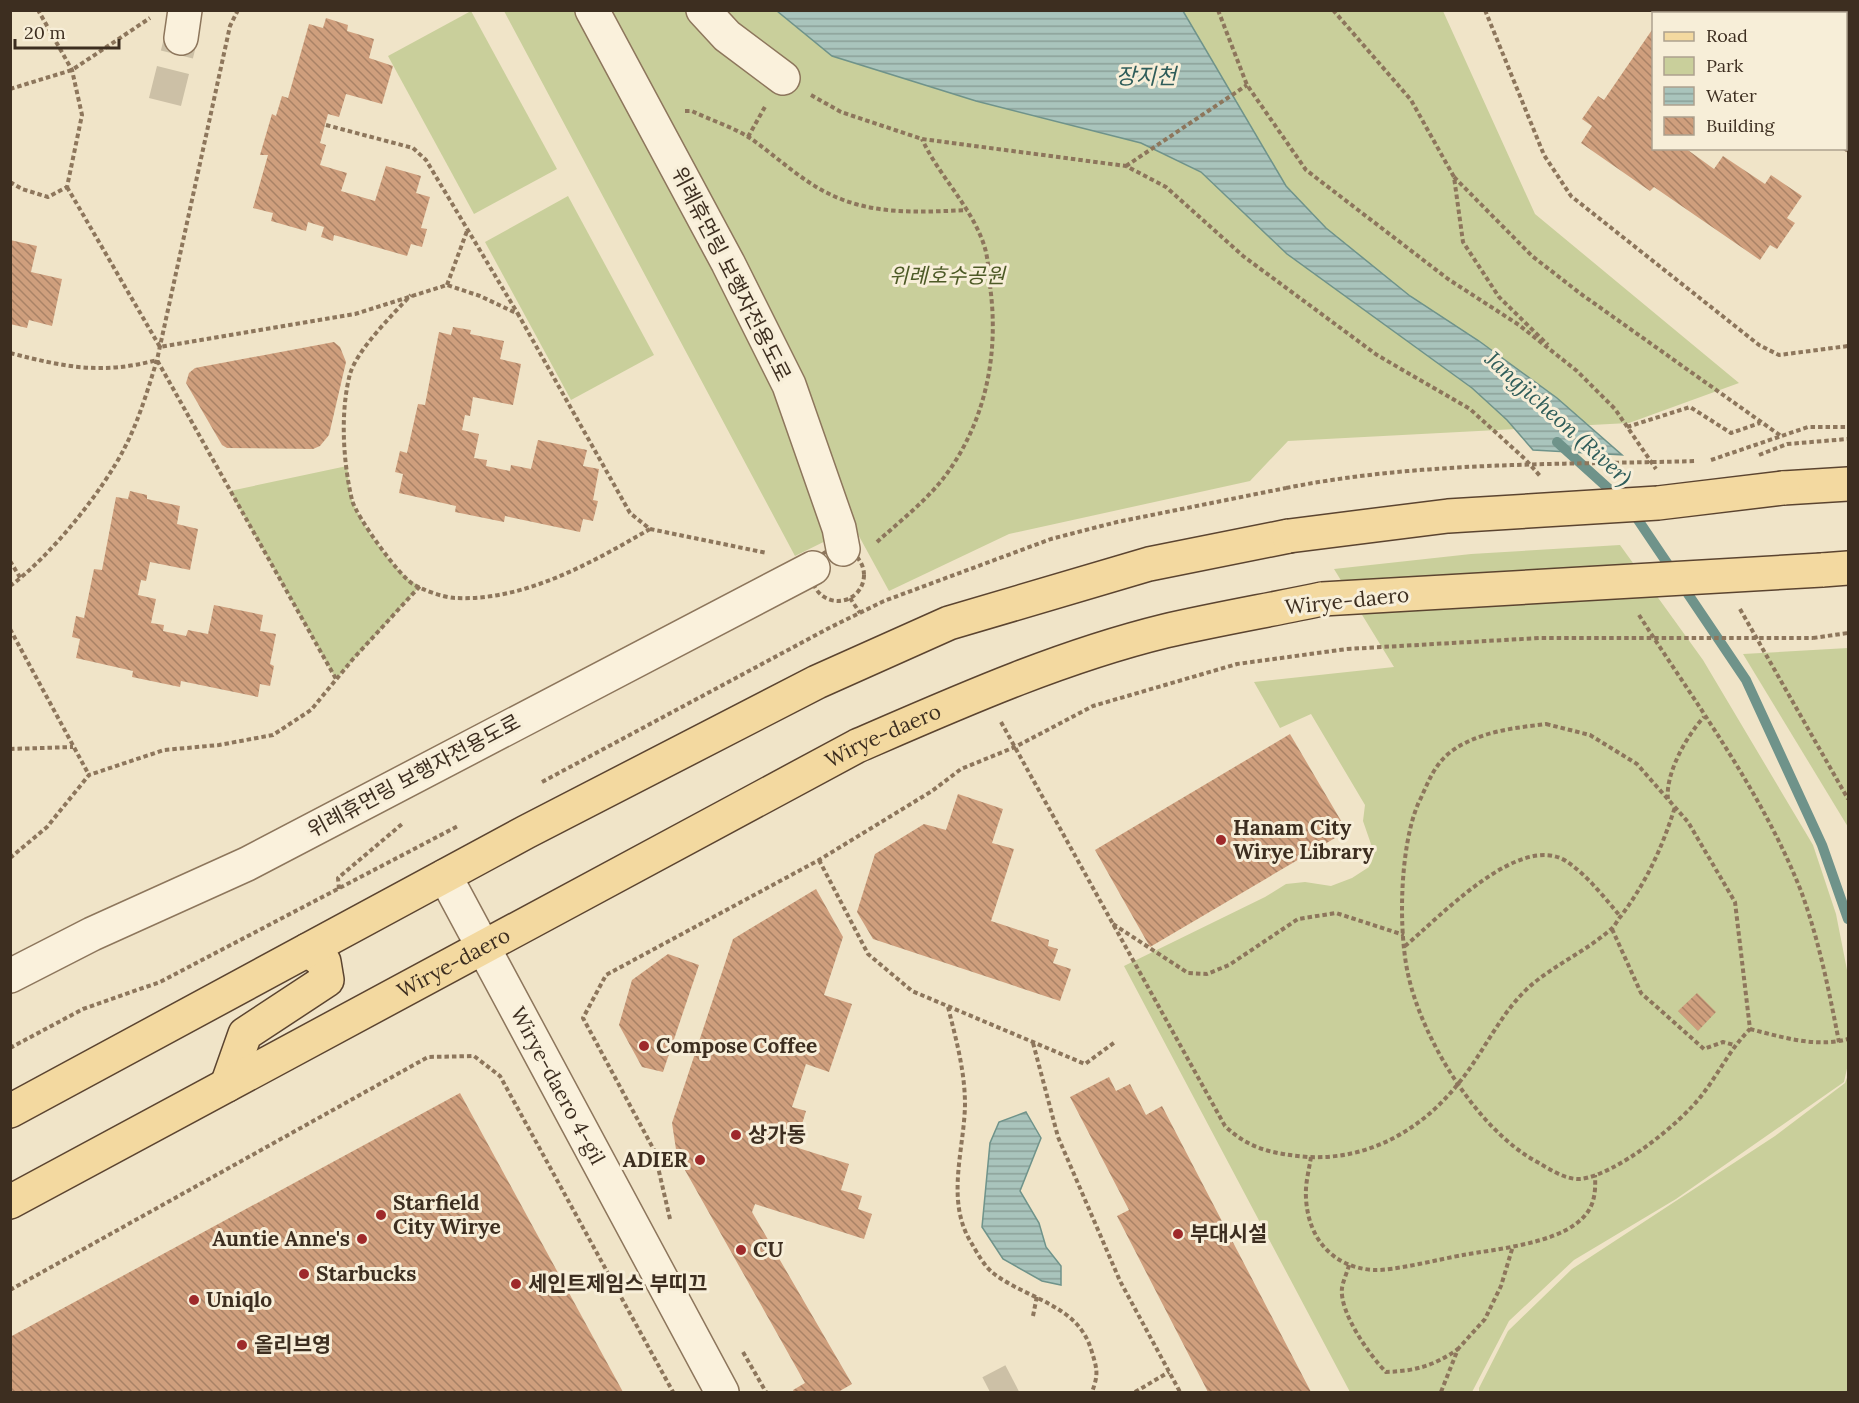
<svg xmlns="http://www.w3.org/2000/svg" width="1859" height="1403" viewBox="0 0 1859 1403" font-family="Lora,'Noto Sans KR',serif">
  <defs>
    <pattern id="water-rules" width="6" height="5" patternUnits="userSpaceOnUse" patternTransform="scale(1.5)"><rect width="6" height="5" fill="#a9c4bc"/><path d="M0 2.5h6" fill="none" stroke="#8ba098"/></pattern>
    <pattern id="building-back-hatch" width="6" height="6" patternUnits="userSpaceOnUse" patternTransform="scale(1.5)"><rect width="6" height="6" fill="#cf9f7d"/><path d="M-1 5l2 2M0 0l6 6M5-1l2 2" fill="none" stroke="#a98266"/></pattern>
  </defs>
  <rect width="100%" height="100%" fill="#f0e4c8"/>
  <g fill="#c9cf9b">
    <polygon points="471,11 557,169 474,214 388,56"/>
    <polygon points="504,11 1443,11 1535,214 1739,383 1629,423 1288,441 1250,481 1009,534 889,591 854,527 795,556"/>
    <polygon points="568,196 654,355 571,400 485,242"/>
    <path d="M347 466C349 477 348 492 353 503 361 525 399 579 420 586L336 679 230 491Z"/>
    <polygon points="1620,545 1703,660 1813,845 1836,914 1848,975 1848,1064 1844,1082 1676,1199 1574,1260 1509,1321 1472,1392 1350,1392 1124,966 1265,897 1286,884 1305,882 1331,886 1352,878 1369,867 1372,847 1363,821 1365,805 1311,714 1280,728 1254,682 1394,667 1334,569 1471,554"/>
    <polygon points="1848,648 1848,827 1743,654"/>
    <polygon points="1848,1075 1848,1392 1479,1392 1479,1388 1508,1331 1572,1269 1775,1136 1845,1083"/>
  </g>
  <g fill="url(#water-rules)" stroke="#6f938a" stroke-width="1.5">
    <polygon points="777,11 1183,11 1286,186 1326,228 1410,296 1479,341 1557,398 1622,455 1533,450 1507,420 1472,388 1287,254 1201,172 1141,143 976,101 832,56"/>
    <polygon points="1026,1112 1041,1138 1020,1191 1039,1223 1046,1247 1061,1266 1061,1285 1042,1281 1003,1259 982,1227 990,1143 999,1122"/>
  </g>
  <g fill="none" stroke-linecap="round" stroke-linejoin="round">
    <g stroke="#6f938a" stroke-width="10">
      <polyline points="1557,442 1619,498"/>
      <polyline points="1632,511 1746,680 1822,845 1848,919"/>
    </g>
  </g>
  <g fill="url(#building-back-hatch)">
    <polygon points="1665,10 1679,10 1683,14 1663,14"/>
    <polygon points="326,18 348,25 347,31 374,39 369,58 393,66 382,104 346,94 339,117 328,114 320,143 326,145 320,165 347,173 341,191 375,201 386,166 421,176 416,193 430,197 421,228 427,229 422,247 411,244 407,256 334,235 333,241 321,237 324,227 308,222 306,231 271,221 273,213 253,208 268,155 260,155 272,114 276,116 282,96 288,98 309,24 323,28"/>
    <polygon points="1654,27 1654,148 1685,148 1714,169 1723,156 1765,184 1771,175 1802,196 1787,218 1795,223 1777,249 1770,245 1760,260 1654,187 1650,191 1581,143 1592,126 1582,119 1598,96 1604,100"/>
    <polygon points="10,240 37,246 31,272 62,279 52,326 29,320 27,328 10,324"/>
    <polygon points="453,327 471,330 470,334 504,341 500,359 521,364 513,405 473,397 470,416 465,415 462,430 479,434 474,458 487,460 486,466 510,471 511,465 531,469 538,440 587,450 583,466 599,469 593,500 598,501 593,521 583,519 580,532 505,516 504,522 455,512 456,506 399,493 403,474 395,472 400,451 407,453 418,404 425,405 439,332 451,335"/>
    <polygon points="334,342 340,347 346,362 329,435 320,446 313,449 227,448 222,445 186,383 189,373 195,368"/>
    <polygon points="130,491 147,495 147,499 180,506 177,524 198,529 190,570 150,562 146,581 141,580 138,595 156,599 151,623 164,625 163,631 186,636 188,630 208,634 214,605 263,615 260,631 276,634 270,664 274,666 270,686 260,684 258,697 181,681 180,687 132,677 133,671 76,658 80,639 72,637 76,616 84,618 94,569 102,570 116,497 128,499"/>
    <polygon points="1290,734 1347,831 1150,947 1095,850"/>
    <polygon points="958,794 1003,809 992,843 1014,849 991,921 1049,940 1048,946 1058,949 1053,963 1071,969 1060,1001 873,939 857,912 875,854 924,824 946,830"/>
    <polygon points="816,889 843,937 824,995 852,1004 829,1072 806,1064 792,1107 806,1111 795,1147 849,1164 841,1190 862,1196 858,1209 872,1214 864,1239 755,1204 752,1212 852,1384 838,1392 794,1392 793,1390 805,1383 677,1156 672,1123 733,939"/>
    <polygon points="668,954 699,965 663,1072 642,1067 619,1025 632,980"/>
    <polygon points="1697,993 1716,1012 1698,1031 1678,1011"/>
    <polygon points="1109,1077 1116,1091 1130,1084 1146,1115 1162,1106 1311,1392 1208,1392 1117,1216 1129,1210 1070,1097"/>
    <polygon points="460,1093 623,1392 10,1392 10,1337"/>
  </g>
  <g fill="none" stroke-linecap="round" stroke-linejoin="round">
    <g stroke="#ccc0a6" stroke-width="33" stroke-dasharray="33 16" stroke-linecap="butt">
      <polyline points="165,102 181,38"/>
      <polyline points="990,1392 1013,1380"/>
    </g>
    <defs>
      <g id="minor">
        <polyline points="592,10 728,263 789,385 839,528 843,549"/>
        <polyline points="703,10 727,36 783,78"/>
        <polyline points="181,38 185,10"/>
        <path id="s1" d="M445 876 722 1392"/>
        <polyline points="10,976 92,934 247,864 813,568"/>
      </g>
      <g id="major">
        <polyline points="1783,488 1848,484"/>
        <polyline points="1822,570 1848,568"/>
        <polyline points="227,1085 245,1034 327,980 324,962 308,950"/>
        <polyline points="10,1111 526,832 817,682 949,623 1149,564 1289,536"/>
        <path id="s2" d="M10 1202 857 746C956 703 1059 657 1165 631 1217 619 1270 610 1322 599"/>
      </g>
    </defs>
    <use href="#minor" stroke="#8d765c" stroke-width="36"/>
    <use href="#major" stroke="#5b4430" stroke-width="36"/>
    <g stroke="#8d765c" stroke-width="4" stroke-dasharray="4.5 3" stroke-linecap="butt">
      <polyline points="1218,10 1247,85 1306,170 1448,279 1519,325 1577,371 1615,409 1656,469"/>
      <polyline points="1333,10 1411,100 1454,177 1463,242 1499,297 1548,345"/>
      <polyline points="1485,10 1544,155 1571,196 1759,345 1779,355 1848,346"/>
      <polyline points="1846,42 1848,38"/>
      <polyline points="10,89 72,70 150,18"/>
      <polyline points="811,95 841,112 922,139 1126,166 1166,187 1243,256 1377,355 1470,409 1525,459 1541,477"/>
      <path d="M685 111H692C710 120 733 127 750 138 779 158 806 186 841 199 881 215 925 212 967 210"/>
      <polyline points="326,125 413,148 426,160 518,314"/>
      <polyline points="748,137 766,105"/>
      <polyline points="1844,148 1848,151"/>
      <polyline points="1126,166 1247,85"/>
      <polyline points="1454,177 1532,256 1581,294 1781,436"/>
      <polyline points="10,182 22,189 48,197 67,187 82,115 72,70 38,10"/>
      <path d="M67 187 160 347 355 314 447 285 480 296 518 314 630 513 650 529C591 563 525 601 456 598 444 598 423 590 413 584 399 576 356 516 352 500 343 462 340 412 350 374 357 350 393 314 411 295"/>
      <polyline points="447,285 467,231"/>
      <path d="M10 353C65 367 101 375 157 360L336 679"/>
      <polyline points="1627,427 1690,407 1731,433 1760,423"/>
      <polyline points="1759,455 1787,444 1848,439"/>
      <polyline points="1711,460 1808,427 1848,427"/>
      <polyline points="650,529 767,553"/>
      <path d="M877 542C901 520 929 499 948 472 985 420 998 357 991 294 989 279 989 260 984 245 971 206 939 176 922 139"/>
      <circle cx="838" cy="575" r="26"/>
      <polyline points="10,561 21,579"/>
      <path d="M10 586C50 557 103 491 125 447 139 420 148 389 157 360L230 26 238 10"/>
      <polyline points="850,598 860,613"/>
      <polyline points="1740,609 1848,799"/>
      <path d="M1639 615C1696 704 1762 792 1801 891 1819 940 1829 991 1839 1042"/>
      <polyline points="10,629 89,775"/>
      <polyline points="1813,638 1848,633"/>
      <path d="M1001 722 1225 1126C1250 1150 1275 1154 1308 1157 1369 1160 1421 1130 1458 1084 1483 1054 1499 1015 1528 988 1552 966 1585 952 1610 930 1615 927 1617 920 1621 916 1647 881 1662 848 1675 807"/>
      <path d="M1546 724 1590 735 1637 764 1688 822 1735 902 1750 1029C1730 1049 1719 1073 1702 1095 1680 1124 1617 1174 1581 1179 1566 1180 1551 1170 1539 1163 1479 1132 1422 1040 1408 974 1398 929 1400 847 1418 804 1427 786 1432 768 1448 754 1475 732 1513 728 1546 724Z"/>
      <polyline points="10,749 73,747"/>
      <polyline points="542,782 829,628 884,601 1051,539 1117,522 1286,488"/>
      <path d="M1668 799C1665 774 1687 735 1704 717"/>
      <polyline points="10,858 47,827 89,775 164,750 219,745 273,735 311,710 353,659 420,586"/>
      <polyline points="819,860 868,954 912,991 1085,1064 1115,1042"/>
      <polyline points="339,889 338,878 402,824"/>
      <polyline points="1113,924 1188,973 1207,974 1229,965 1298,919 1336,913 1404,935"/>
      <polyline points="1612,929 1641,993 1704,1049 1723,1042 1734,1045"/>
      <path d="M1405 946C1440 917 1519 832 1566 861 1587 875 1604 897 1620 916"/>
      <path d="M948 1007C956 1039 965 1071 965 1105 964 1151 945 1202 972 1244 977 1253 985 1267 993 1273 1026 1299 1077 1304 1091 1349 1097 1369 1099 1373 1092 1392"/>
      <path d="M1750 1029C1782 1037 1816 1048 1848 1039"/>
      <polyline points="1033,1043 1058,1137 1120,1281 1180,1392"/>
      <polyline points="10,1048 83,1009 160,982 458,826"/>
      <path d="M1311 1157C1309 1170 1305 1184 1306 1198 1308 1238 1332 1267 1373 1270 1394 1271 1440 1259 1463 1255 1497 1249 1550 1244 1577 1223 1594 1210 1596 1195 1595 1175"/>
      <polyline points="670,1219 654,1150 583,1018 606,975 819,860 932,791 961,769 1015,747 1093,706 1237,664 1347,649"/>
      <path d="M1349 1265C1347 1273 1343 1281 1342 1288 1339 1312 1370 1356 1386 1372 1415 1371 1434 1366 1458 1349"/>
      <polyline points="10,1290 428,1057 474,1056 500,1076 673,1392"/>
      <polyline points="1033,1316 1037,1296"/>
      <polyline points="743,1352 766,1392"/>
      <polyline points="1135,1392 1169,1372"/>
      <polyline points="1441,1392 1458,1349 1485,1319 1501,1286 1513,1246"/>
    </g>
    <use href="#minor" stroke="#faf1dc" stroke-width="33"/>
    <use href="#major" stroke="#f3d9a0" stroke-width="33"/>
    <defs>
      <g id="major-bridge">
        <polyline points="1289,536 1448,516 1658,503 1783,488"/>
        <polyline points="1322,599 1822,570"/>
      </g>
    </defs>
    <use href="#major-bridge" stroke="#5b4430" stroke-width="36" stroke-linecap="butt"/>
    <g stroke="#8d765c" stroke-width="4" stroke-dasharray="4.5 3" stroke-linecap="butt">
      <path d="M1286 488C1421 461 1559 465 1696 461"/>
      <polyline points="1347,649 1539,638 1813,638"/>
    </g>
    <use href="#major-bridge" stroke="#f3d9a0" stroke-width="33"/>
  </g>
  <g fill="#9e2a2b" stroke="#f7eed8" stroke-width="2">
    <circle cx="1221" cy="840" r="6"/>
    <circle cx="644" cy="1046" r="6"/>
    <circle cx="736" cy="1135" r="6"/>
    <circle cx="700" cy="1160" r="6"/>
    <circle cx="381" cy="1215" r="6"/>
    <circle cx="1178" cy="1234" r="6"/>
    <circle cx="362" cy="1239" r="6"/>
    <circle cx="741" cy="1250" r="6"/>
    <circle cx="304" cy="1274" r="6"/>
    <circle cx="516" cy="1284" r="6"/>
    <circle cx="194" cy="1300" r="6"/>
    <circle cx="242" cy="1345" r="6"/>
  </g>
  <g text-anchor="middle" stroke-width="6" stroke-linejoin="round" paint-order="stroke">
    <g font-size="21" fill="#3d2e20" stroke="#f7eed8">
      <text transform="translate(731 274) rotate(63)" y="7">위례휴먼링 보행자전용도로</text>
      <text transform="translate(1347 601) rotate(-6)" y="7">Wirye-daero</text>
      <text dy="7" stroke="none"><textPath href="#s2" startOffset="990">Wirye-daero</textPath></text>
      <text transform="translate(414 776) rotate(-28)" y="7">위례휴먼링 보행자전용도로</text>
      <text dy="7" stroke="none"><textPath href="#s2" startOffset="504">Wirye-daero</textPath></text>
      <text dy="7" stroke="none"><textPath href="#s1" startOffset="238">Wirye-daero 4-gil</textPath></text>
    </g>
    <g font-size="21" font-style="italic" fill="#4d5a26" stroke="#f7eed8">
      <text x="947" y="283">위례호수공원</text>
    </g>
    <g font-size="21" font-weight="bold" fill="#3d2e20" stroke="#f7eed8" text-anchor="start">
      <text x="1233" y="835">Hanam City<tspan x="1233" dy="24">Wirye Library</tspan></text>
      <text x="656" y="1053">Compose Coffee</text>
      <text x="748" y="1142">상가동</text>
      <text x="688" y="1167" text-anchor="end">ADIER</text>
      <text x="393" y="1210">Starfield<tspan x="393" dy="24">City Wirye</tspan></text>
      <text x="1190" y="1241">부대시설</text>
      <text x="350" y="1246" text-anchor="end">Auntie Anne's</text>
      <text x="753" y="1257">CU</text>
      <text x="316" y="1281">Starbucks</text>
      <text x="528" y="1291">세인트제임스 부띠끄</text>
      <text x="206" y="1307">Uniqlo</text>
      <text x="254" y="1352">올리브영</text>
    </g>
    <g font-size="22" font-style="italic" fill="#2f5d5a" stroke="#f7eed8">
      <text x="1146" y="84">장지천</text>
      <text transform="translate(1559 418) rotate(42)" y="8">Jangjicheon (River)</text>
    </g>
  </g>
  <rect width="1859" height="1403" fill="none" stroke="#3d2e20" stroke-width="24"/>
  <rect x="1652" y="12" width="195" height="138" fill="#f7eed8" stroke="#ada18e" stroke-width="1.5"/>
  <rect x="1664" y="32" width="30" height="9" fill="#f3d9a0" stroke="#ada18e" stroke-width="1.5"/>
  <text x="1706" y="42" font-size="18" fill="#3d2e20">Road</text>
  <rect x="1664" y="57" width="30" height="18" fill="#c9cf9b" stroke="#ada18e" stroke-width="1.5"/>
  <text x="1706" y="72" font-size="18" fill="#3d2e20">Park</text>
  <rect x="1664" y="87" width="30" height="18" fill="url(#water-rules)" stroke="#ada18e" stroke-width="1.5"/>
  <text x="1706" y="102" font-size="18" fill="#3d2e20">Water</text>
  <rect x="1664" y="117" width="30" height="18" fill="url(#building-back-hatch)" stroke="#ada18e" stroke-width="1.5"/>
  <text x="1706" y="132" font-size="18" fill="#3d2e20">Building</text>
  <path d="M15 39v9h104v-9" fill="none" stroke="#3d2e20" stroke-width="3"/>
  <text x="24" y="39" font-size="18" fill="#3d2e20" stroke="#f7eed8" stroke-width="4.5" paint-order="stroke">20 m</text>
</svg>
